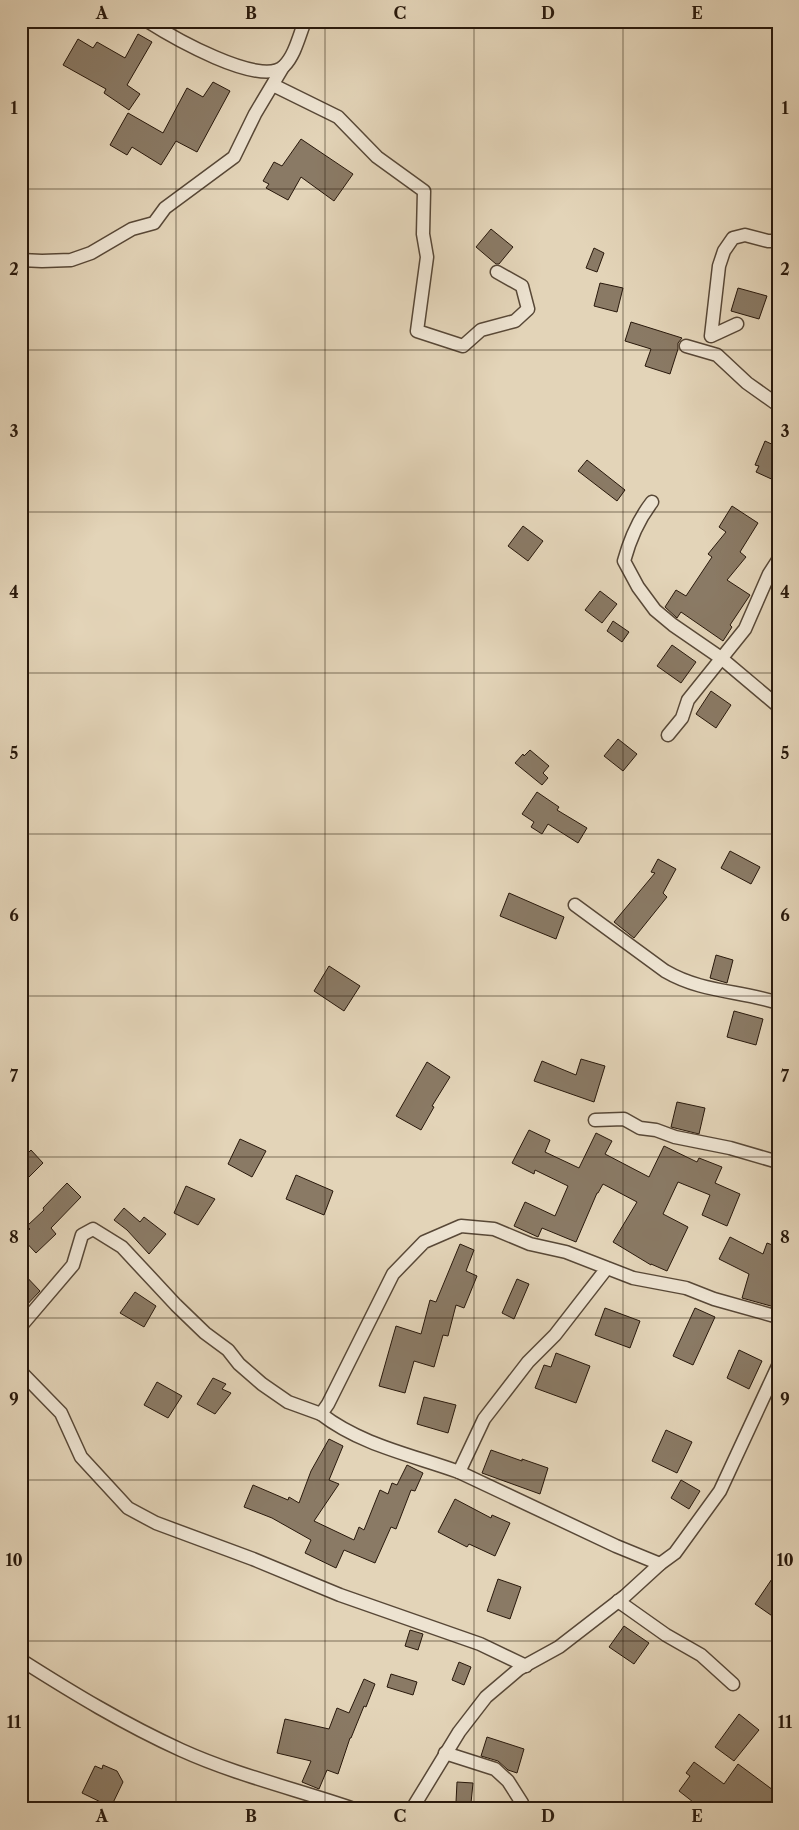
<svg xmlns="http://www.w3.org/2000/svg" width="799" height="1830" viewBox="0 0 799 1830" font-family="'Libre Caslon Text',serif">
  <rect width="100%" height="100%" fill="#e3d4b8"/>
  <filter id="stains"><feTurbulence type="fractalNoise" baseFrequency=".004" numOctaves="4"/><feColorMatrix values="0 0 0 0 .2 0 0 0 0 .09 0 0 0 0 .02 0 0 0 .5 -.17"/></filter>
  <radialGradient id="worn" r=".72"><stop offset=".6" stop-color="#630" stop-opacity="0"/><stop offset="1" stop-color="#630" stop-opacity=".3"/></radialGradient>
  <g fill="#8a7a65" stroke="#29190c">
    <polygon points="138,34 152,42 127,85 140,94 129,110 104,93 106,89 63,65 78,39 93,48 97,42 125,58"/>
    <polygon points="213,82 230,91 197,152 176,141 161,165 132,147 127,155 110,145 128,113 163,133 187,88 203,97"/>
    <polygon points="301,139 353,174 334,201 301,177 288,200 266,188 269,184 263,181 274,162 282,166"/>
    <polygon points="491,229 513,247 499,264 496,264 476,247"/>
    <polygon points="594,248 604,253 597,272 586,268"/>
    <polygon points="600,283 623,288 617,312 594,306"/>
    <polygon points="738,288 767,296 759,319 731,311"/>
    <polygon points="631,322 682,338 678,343 678,349 670,374 645,366 651,349 625,341"/>
    <polygon points="765,441 778,447 778,482 756,472 759,466 755,465"/>
    <polygon points="587,460 625,490 617,501 578,471"/>
    <polygon points="732,506 758,523 740,552 746,557 727,580 750,595 730,625 732,627 723,641 681,612 677,618 665,607 676,590 686,596 712,557 708,554 726,532 719,527"/>
    <polygon points="523,526 543,541 528,561 508,546"/>
    <polygon points="600,591 617,604 602,623 585,610"/>
    <polygon points="613,621 629,632 622,642 607,631"/>
    <polygon points="672,645 696,662 681,683 657,666"/>
    <polygon points="711,691 731,705 716,728 696,714"/>
    <polygon points="618,739 637,754 623,771 604,756"/>
    <polygon points="530,750 549,766 543,773 548,778 542,785 515,763 523,754 524,756"/>
    <polygon points="537,792 559,807 557,810 587,828 578,843 548,824 542,834 531,827 534,822 522,814"/>
    <polygon points="730,851 760,867 751,884 721,868"/>
    <polygon points="658,859 676,869 663,893 667,897 634,938 614,922 655,873 651,872"/>
    <polygon points="509,893 564,917 556,939 500,916"/>
    <polygon points="716,955 733,960 727,983 710,978"/>
    <polygon points="329,966 360,986 344,1011 314,991"/>
    <polygon points="734,1011 763,1019 756,1045 727,1037"/>
    <polygon points="581,1059 605,1066 594,1102 534,1081 542,1061 576,1075"/>
    <polygon points="427,1062 450,1077 432,1106 434,1107 421,1130 396,1116"/>
    <polygon points="677,1102 705,1108 699,1134 671,1127"/>
    <polygon points="529,1130 550,1140 545,1152 579,1168 596,1133 612,1141 605,1154 649,1177 664,1146 697,1162 699,1158 722,1167 715,1183 740,1194 727,1226 702,1215 710,1195 678,1182 663,1214 688,1227 667,1271 651,1264 651,1265 613,1242 637,1202 603,1184 598,1193 597,1193 576,1242 542,1228 538,1237 514,1226 525,1202 555,1216 568,1186 535,1170 534,1174 512,1163"/>
    <polygon points="240,1139 266,1151 252,1177 228,1164"/>
    <polygon points="31,1150 43,1163 21,1185 21,1160"/>
    <polygon points="296,1175 333,1191 324,1215 286,1199"/>
    <polygon points="67,1183 81,1197 51,1228 56,1234 36,1253 21,1237 30,1229 27,1226 44,1210 43,1208"/>
    <polygon points="186,1186 215,1199 198,1225 174,1213"/>
    <polygon points="124,1208 140,1222 144,1217 166,1234 149,1254 127,1230 114,1220"/>
    <polygon points="730,1237 763,1254 767,1243 778,1247 778,1308 742,1298 749,1274 719,1259"/>
    <polygon points="460,1244 474,1250 466,1271 477,1276 464,1308 456,1305 448,1336 443,1335 434,1367 414,1361 405,1393 379,1386 396,1326 421,1334 430,1300 436,1302"/>
    <polygon points="21,1271 40,1291 21,1311"/>
    <polygon points="517,1279 529,1284 514,1319 502,1313"/>
    <polygon points="135,1292 156,1306 144,1327 120,1313"/>
    <polygon points="605,1308 640,1321 630,1348 595,1335"/>
    <polygon points="695,1308 715,1317 693,1365 673,1356"/>
    <polygon points="739,1350 762,1361 749,1389 727,1378"/>
    <polygon points="556,1353 590,1366 576,1403 535,1388 544,1365 551,1367"/>
    <polygon points="213,1378 226,1384 222,1389 231,1393 215,1414 197,1404"/>
    <polygon points="157,1382 182,1396 168,1418 144,1405"/>
    <polygon points="424,1397 456,1405 448,1433 417,1424"/>
    <polygon points="666,1430 692,1442 677,1473 652,1461"/>
    <polygon points="329,1439 343,1446 329,1480 339,1484 314,1521 354,1540 359,1527 364,1530 380,1490 388,1494 392,1483 397,1485 407,1465 423,1473 415,1491 411,1490 396,1529 391,1527 375,1563 344,1550 336,1568 305,1553 311,1540 272,1518 244,1507 253,1485 288,1500 289,1497 299,1503 311,1471"/>
    <polygon points="491,1450 522,1461 522,1459 548,1468 540,1494 482,1473"/>
    <polygon points="681,1480 700,1491 689,1509 671,1498"/>
    <polygon points="455,1499 491,1518 492,1515 510,1523 495,1556 469,1544 467,1547 438,1532"/>
    <polygon points="778,1570 778,1620 755,1604"/>
    <polygon points="498,1579 521,1587 510,1619 487,1611"/>
    <polygon points="624,1626 649,1643 634,1664 609,1647"/>
    <polygon points="410,1630 423,1634 418,1650 405,1646"/>
    <polygon points="459,1662 471,1667 464,1685 452,1680"/>
    <polygon points="391,1674 417,1682 413,1695 387,1687"/>
    <polygon points="364,1679 375,1684 366,1707 364,1706 351,1738 350,1738 338,1774 327,1770 319,1789 302,1782 311,1761 277,1753 285,1719 329,1729 337,1708 349,1713"/>
    <polygon points="739,1714 759,1730 734,1761 715,1747"/>
    <polygon points="487,1737 524,1749 517,1773 508,1770 498,1761 481,1756"/>
    <polygon points="694,1762 724,1784 738,1764 777,1793 765,1809 702,1809 679,1791 690,1776 686,1773"/>
    <polygon points="103,1765 117,1771 123,1782 111,1807 82,1793 95,1766 102,1769"/>
    <polygon points="457,1782 473,1783 471,1803 456,1802"/>
  </g>
  <g fill="none" stroke-linecap="round" stroke-linejoin="round">
    <defs>
      <g id="street">
        <path d="M147 21C169 35 261 89 284 66 295 55 299 36 305 21"/>
        <polyline points="273,85 338,117 377,157 424,191 423,234 427,257 417,331 463,346 481,330 515,321 528,309 522,286 497,272"/>
        <polyline points="21,260 42,261 71,260 91,253 132,229 154,223 165,208 234,157 255,114 283,67"/>
        <polyline points="737,324 711,336 719,266 724,251 733,238 745,235 768,241 778,241"/>
        <polyline points="686,346 717,355 747,383 778,405"/>
        <path d="M652 502C638 520 630 539 624 561L638 587 655 610 673 625 721 658 778 706"/>
        <polyline points="668,735 682,718 688,700 745,629 769,574 778,560"/>
        <path d="M575 905 665 971C703 993 739 990 778 1003"/>
        <polyline points="595,1120 624,1119 640,1128 656,1130 675,1137 730,1148 778,1162"/>
        <path d="M607 1268 555 1335 528 1362 484 1419 459 1472C412 1455 361 1445 321 1414L328 1404 393 1274 424 1242 461 1226 494 1229 530 1244 566 1252 633 1278 686 1288 714 1299 778 1317"/>
        <polyline points="21,1326 73,1265 82,1235 93,1229 122,1247 176,1305 205,1333 228,1350 239,1364 262,1384 288,1402 321,1414"/>
        <polyline points="21,1372 61,1413 81,1457 128,1508 156,1523 253,1559 340,1595 480,1644 526,1666"/>
        <polyline points="459,1472 616,1546 660,1564"/>
        <polyline points="618,1601 666,1635 701,1655 733,1684"/>
        <path d="M21 1660C73 1693 124 1724 181 1750 236 1775 296 1789 354 1809"/>
        <polyline points="445,1753 495,1769 508,1781 522,1803"/>
        <polyline points="412,1809 459,1732 486,1697 519,1669 559,1647 625,1596 660,1564 675,1553 720,1491 778,1366"/>
      </g>
    </defs>
    <use href="#street" stroke="#584837" stroke-width="15"/>
    <use href="#street" stroke="#ede3d1" stroke-width="12"/>
  </g>
  <path fill="none" stroke="#29190c" stroke-width="1" stroke-opacity="0.55" d="M176 21V1809M325 21V1809M474 21V1809M623 21V1809M21 189H778M21 350H778M21 512H778M21 673H778M21 834H778M21 996H778M21 1157H778M21 1318H778M21 1480H778M21 1641H778"/>
  <rect width="799" height="1830" fill="none" stroke="#e3d4b8" stroke-width="55"/>
  <rect x="28" y="28" width="744" height="1774" fill="none" stroke="#29190c" stroke-width="2"/>
  <g font-size="16" text-anchor="middle" font-weight="bold" fill="#29190c">
    <text x="102" y="19">A</text>
    <text x="251" y="19">B</text>
    <text x="400" y="19">C</text>
    <text x="548" y="19">D</text>
    <text x="697" y="19">E</text>
    <text x="14" y="114">1</text>
    <text x="785" y="114">1</text>
    <text x="14" y="275">2</text>
    <text x="785" y="275">2</text>
    <text x="14" y="437">3</text>
    <text x="785" y="437">3</text>
    <text x="14" y="598">4</text>
    <text x="785" y="598">4</text>
    <text x="14" y="759">5</text>
    <text x="785" y="759">5</text>
    <text x="14" y="921">6</text>
    <text x="785" y="921">6</text>
    <text x="14" y="1082">7</text>
    <text x="785" y="1082">7</text>
    <text x="14" y="1243">8</text>
    <text x="785" y="1243">8</text>
    <text x="14" y="1405">9</text>
    <text x="785" y="1405">9</text>
    <text x="14" y="1566">10</text>
    <text x="785" y="1566">10</text>
    <text x="14" y="1728">11</text>
    <text x="785" y="1728">11</text>
    <text x="102" y="1822">A</text>
    <text x="251" y="1822">B</text>
    <text x="400" y="1822">C</text>
    <text x="548" y="1822">D</text>
    <text x="697" y="1822">E</text>
  </g>
  <rect width="100%" height="100%" filter="url(#stains)"/>
  <rect width="100%" height="100%" fill="url(#worn)"/>
</svg>
